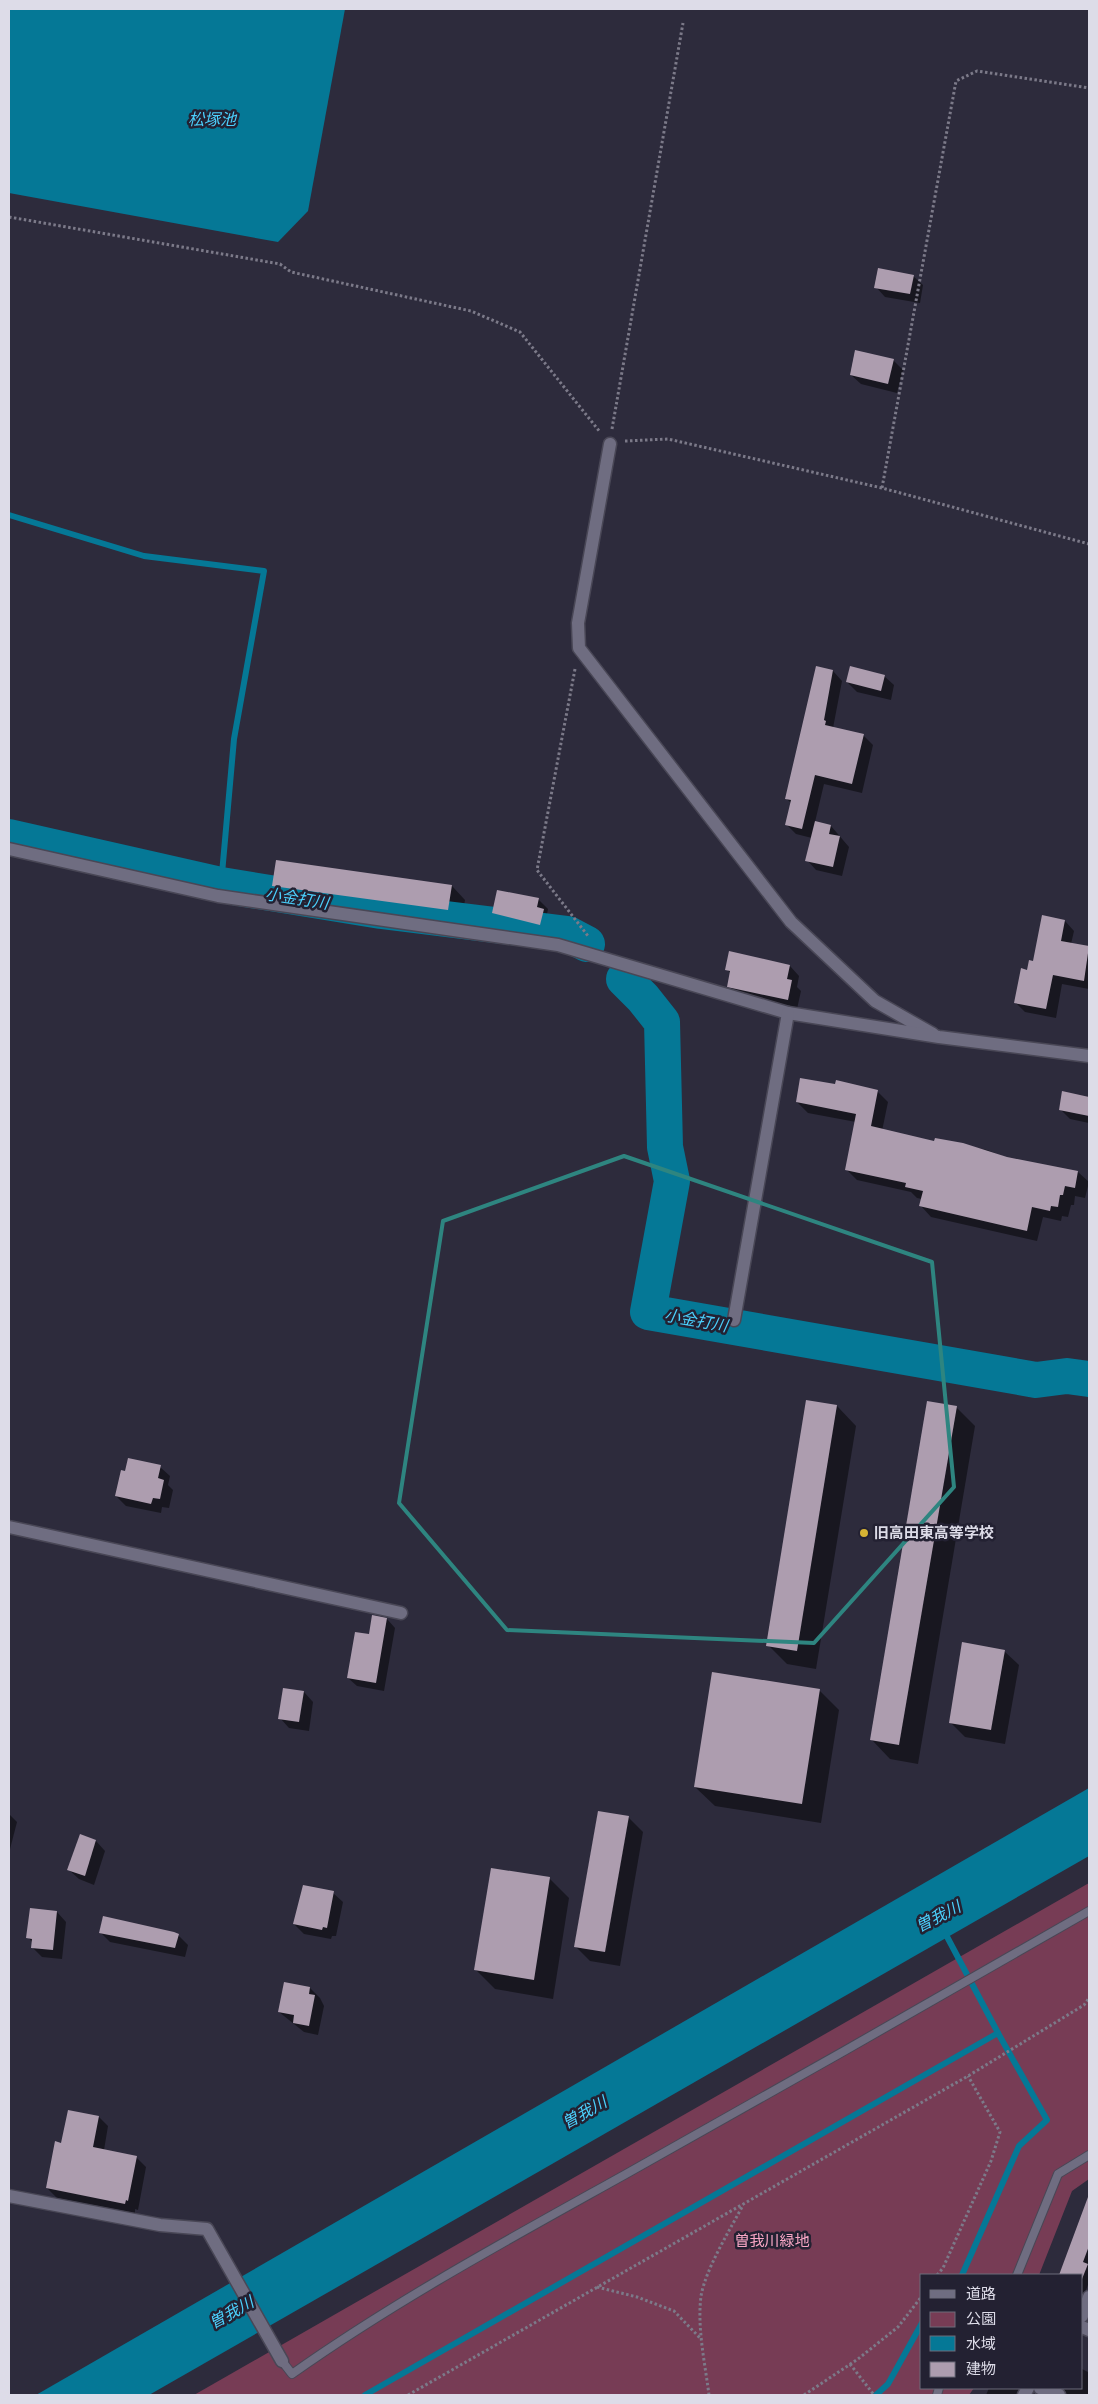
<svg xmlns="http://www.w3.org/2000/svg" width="1098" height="2404" viewBox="0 0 1098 2404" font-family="'Asap Condensed','Noto Sans JP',sans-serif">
  <rect width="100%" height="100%" fill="#2d2b3c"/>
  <polygon fill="#773c55" points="1089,1883 1089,2179 1072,2191 1039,2275 922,2275 922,2388 974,2388 969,2395 194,2395"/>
  <g fill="#057896">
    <polygon points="9,9 345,9 308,211 278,242 9,193"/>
    <polygon points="1089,1788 1089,1856 149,2395 36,2395"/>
  </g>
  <g fill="#0007">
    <polygon points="913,276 923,285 920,303 885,297 876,287"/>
    <polygon points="893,360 903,370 897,393 861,384 851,375"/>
    <polygon points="817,668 833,671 842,681 833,728 863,735 873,745 862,793 824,784 815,822 831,826 849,847 842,876 816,870 807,860 812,838 796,834 786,824 791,803 786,798"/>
    <polygon points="884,676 894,685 891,700 857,692 847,682"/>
    <polygon points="277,861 452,886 465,900 461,923 286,899 273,886"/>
    <polygon points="538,899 548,909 547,914 553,919 550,934 503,922 494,913"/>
    <polygon points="1065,921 1074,931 1071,944 1089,948 1089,989 1062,984 1056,1018 1025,1012 1016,1003 1028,971"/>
    <polygon points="790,966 799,976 797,987 801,991 797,1009 738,996 729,986 731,974 727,969"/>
    <polygon points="877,1091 888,1102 882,1131 935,1143 936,1139 987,1150 1007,1158 1078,1172 1089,1182 1085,1198 1075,1196 1074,1205 1071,1205 1068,1217 1062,1216 1061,1221 1043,1217 1037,1241 931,1217 921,1206 922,1199 917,1198 911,1192 857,1180 846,1169 856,1122 808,1113 797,1102"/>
    <polygon points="1063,1093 1089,1098 1089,1123 1070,1119 1060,1109"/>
    <polygon points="837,1406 856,1426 816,1669 787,1664 768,1645"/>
    <polygon points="956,1407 975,1426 918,1764 890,1759 871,1739"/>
    <polygon points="160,1467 170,1476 168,1485 173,1490 169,1508 162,1507 161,1513 126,1506 116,1496 126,1472"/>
    <polygon points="373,1616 387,1619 395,1628 384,1691 357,1686 348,1678 370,1636"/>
    <polygon points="1004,1651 1019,1665 1005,1744 965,1737 950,1722"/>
    <polygon points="820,1691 839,1710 821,1823 715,1806 695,1787"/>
    <polygon points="304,1692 313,1702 309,1731 289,1728 280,1718"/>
    <polygon points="9,1814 17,1822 9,1853"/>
    <polygon points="628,1817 643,1832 620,1966 590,1961 576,1947"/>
    <polygon points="80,1836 96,1841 105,1851 94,1885 79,1879 69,1870"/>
    <polygon points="550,1879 569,1898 553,1999 495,1989 476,1970"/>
    <polygon points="333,1893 343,1902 336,1936 332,1936 331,1939 304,1934 294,1924"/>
    <polygon points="57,1912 66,1922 62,1959 42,1957 32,1947 32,1942 28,1937"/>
    <polygon points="101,1933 178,1935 188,1945 185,1957 110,1942"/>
    <polygon points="284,1984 310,1988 320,1998 324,2006 318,2035 304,2032 279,2012"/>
    <polygon points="99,2117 108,2126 104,2150 136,2157 146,2167 138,2210 135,2209 135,2213 57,2198 47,2188 62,2144"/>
    <polygon points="1089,2202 1089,2282 1082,2301 1082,2275 1059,2275"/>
    <polygon points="1082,2369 1088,2372 1089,2369 1089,2395 1068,2395 1059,2388 1082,2388"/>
    <polygon points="989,2388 1023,2388 1022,2395 986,2395"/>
  </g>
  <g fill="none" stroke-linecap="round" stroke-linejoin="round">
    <g stroke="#057896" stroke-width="6">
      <polyline points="9,515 144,556 264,571 234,739 221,885"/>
      <polyline points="944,1931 998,2033"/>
      <polyline points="365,2395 998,2033 1047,2120 1019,2146 962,2275"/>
      <polyline points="876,2395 888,2384 922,2323"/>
    </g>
    <g stroke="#057896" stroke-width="36">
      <polyline points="9,837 221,885 381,911 568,934 587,944"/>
      <polyline points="624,979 643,998 662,1022 665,1147 672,1181 648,1312 1036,1380 1067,1376 1089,1379"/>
    </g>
  </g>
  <g fill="#ad9daf">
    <polygon points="878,268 914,275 910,294 874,288"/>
    <polygon points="855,350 894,359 888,384 850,375"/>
    <polygon points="816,666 833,670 824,720 826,721 825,725 864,734 852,784 815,775 802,829 785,825 791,800 785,799"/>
    <polygon points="850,666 885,675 881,691 846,682"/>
    <polygon points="815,821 831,825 829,834 840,836 833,867 805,861"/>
    <polygon points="276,860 452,885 448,910 272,886"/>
    <polygon points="497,890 539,898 537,907 544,909 540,925 492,913"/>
    <polygon points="1042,915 1065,920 1061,941 1089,946 1084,981 1053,975 1046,1009 1014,1003 1021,968 1027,970 1029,960 1033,961"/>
    <polygon points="729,951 790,965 787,979 792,980 788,1000 727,987 730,971 725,970"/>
    <polygon points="800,1078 835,1084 836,1080 878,1090 871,1126 934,1141 935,1138 963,1143 1007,1157 1078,1171 1075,1188 1065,1186 1063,1195 1060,1195 1058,1207 1051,1206 1050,1211 1032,1207 1027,1231 919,1206 923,1191 905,1187 906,1183 845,1170 856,1114 796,1102"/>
    <polygon points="1062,1091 1089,1097 1089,1116 1059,1110"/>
    <polygon points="806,1400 837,1405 797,1651 766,1646"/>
    <polygon points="927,1401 957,1406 899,1745 870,1740"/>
    <polygon points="128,1458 161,1465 158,1478 164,1480 160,1499 153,1498 151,1504 115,1496 121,1470 125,1471"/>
    <polygon points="372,1615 387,1618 376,1683 347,1678 355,1632 369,1634"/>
    <polygon points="962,1642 1005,1650 991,1730 949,1723"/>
    <polygon points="712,1672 820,1689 802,1804 694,1787"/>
    <polygon points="283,1688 304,1691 299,1722 278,1719"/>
    <polygon points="598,1811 629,1816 605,1952 574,1947"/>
    <polygon points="80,1834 96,1840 85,1876 67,1870"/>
    <polygon points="491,1868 550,1877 534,1980 474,1970"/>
    <polygon points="303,1885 334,1891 327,1928 323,1927 322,1930 293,1924"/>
    <polygon points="30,1908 57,1911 53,1950 31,1948 32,1939 26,1938"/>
    <polygon points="103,1916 174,1932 179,1934 175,1948 99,1933"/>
    <polygon points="284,1982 310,1987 309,1994 315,1995 309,2026 293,2023 294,2015 278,2012"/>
    <polygon points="68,2110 99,2116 93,2147 137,2156 128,2201 126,2200 125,2204 46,2188 55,2141 61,2143"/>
    <polygon points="1088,2197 1089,2246 1083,2262 1088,2264 1082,2279 1082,2275 1059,2275"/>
  </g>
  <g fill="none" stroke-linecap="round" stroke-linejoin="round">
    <defs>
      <g id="lane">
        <polyline points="1017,2275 1058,2174 1089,2155"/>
        <path d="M282 2361 292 2374C398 2299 513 2237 626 2174 781 2087 935 2000 1089 1911"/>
        <polyline points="937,2395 939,2388"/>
      </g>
      <g id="street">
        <polyline points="610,444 578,623 579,648 791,922 875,1001 933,1034"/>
        <polyline points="9,849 218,896 558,945 788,1013 939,1037 1089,1056"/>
        <polyline points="734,1320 788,1013"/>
        <polyline points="9,1527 401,1613"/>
        <polyline points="9,2196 160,2225 207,2229 282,2361"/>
        <polyline points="1082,2316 1089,2297"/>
        <polyline points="1082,2327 1089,2330"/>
        <polyline points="1040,2388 1059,2395"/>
        <polyline points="1024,2395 1028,2388"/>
      </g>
    </defs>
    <use href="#lane" stroke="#494756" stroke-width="10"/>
    <use href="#street" stroke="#494756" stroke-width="15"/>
    <g stroke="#7c7a89" stroke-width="3" stroke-dasharray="2.5 2.5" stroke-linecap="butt">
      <polyline points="9,217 280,264 291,272 471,311 520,332 600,432"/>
      <polyline points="612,429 683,23"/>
      <polyline points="625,441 668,439 882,488 1089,544"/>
      <polyline points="882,488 956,81 977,71 1089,88"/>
      <polyline points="575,669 537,870 588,936"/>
      <polyline points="937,2275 943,2268 991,2161 1000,2132 968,2076"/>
      <polyline points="597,2287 637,2297 674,2311 701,2339"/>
      <polyline points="850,2364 874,2395"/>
      <polyline points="408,2395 968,2076 1084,2005 1089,1998"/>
      <path d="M709 2395C705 2363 697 2328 701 2296 706 2268 730 2230 743 2205"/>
      <polyline points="804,2395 858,2359 898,2327 922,2296"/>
    </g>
    <use href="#lane" stroke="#6f6d81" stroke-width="8"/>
    <use href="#street" stroke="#6f6d81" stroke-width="12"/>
  </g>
  <path fill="none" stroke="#2e8580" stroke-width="4" stroke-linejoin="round" d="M624 1156 932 1262 954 1487 814 1643 507 1630 399 1503 443 1221Z"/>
  <circle fill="#d7b434" stroke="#232132" stroke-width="2" cx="864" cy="1533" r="5"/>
  <g text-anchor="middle" stroke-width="5" stroke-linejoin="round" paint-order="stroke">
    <g font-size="15" font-weight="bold" fill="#dddce8" stroke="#232132" text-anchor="start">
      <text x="874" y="1538">旧高田東高等学校</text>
    </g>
    <g font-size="15" fill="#f8a6c5" stroke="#232132">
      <text x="772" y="2246">曽我川緑地</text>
    </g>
    <g font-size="16" font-style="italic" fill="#4bd0fc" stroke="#232132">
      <text x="212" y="125">松塚池</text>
      <text transform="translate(297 898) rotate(9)" y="6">小金打川</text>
      <text transform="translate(696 1320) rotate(10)" y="6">小金打川</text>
      <text transform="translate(938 1916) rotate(-27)" y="6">曽我川</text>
      <text transform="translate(584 2112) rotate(-29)" y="6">曽我川</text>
      <text transform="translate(231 2312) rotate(-29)" y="6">曽我川</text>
    </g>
  </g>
  <rect width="1098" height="2404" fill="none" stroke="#dddce8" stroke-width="20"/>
  <rect x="920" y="2274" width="162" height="115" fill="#232132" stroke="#6d6c7b"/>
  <rect x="930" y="2290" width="25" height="8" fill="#6f6d81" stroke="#6d6c7b"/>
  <text x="966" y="2299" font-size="15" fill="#dddce8">道路</text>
  <rect x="930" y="2312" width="25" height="15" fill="#773c55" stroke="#6d6c7b"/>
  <text x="966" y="2324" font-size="15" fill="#dddce8">公園</text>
  <rect x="930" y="2336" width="25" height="15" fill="#057896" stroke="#6d6c7b"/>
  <text x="966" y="2349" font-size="15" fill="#dddce8">水域</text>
  <rect x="930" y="2362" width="25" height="15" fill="#ad9daf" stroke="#6d6c7b"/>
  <text x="966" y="2374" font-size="15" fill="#dddce8">建物</text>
</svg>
